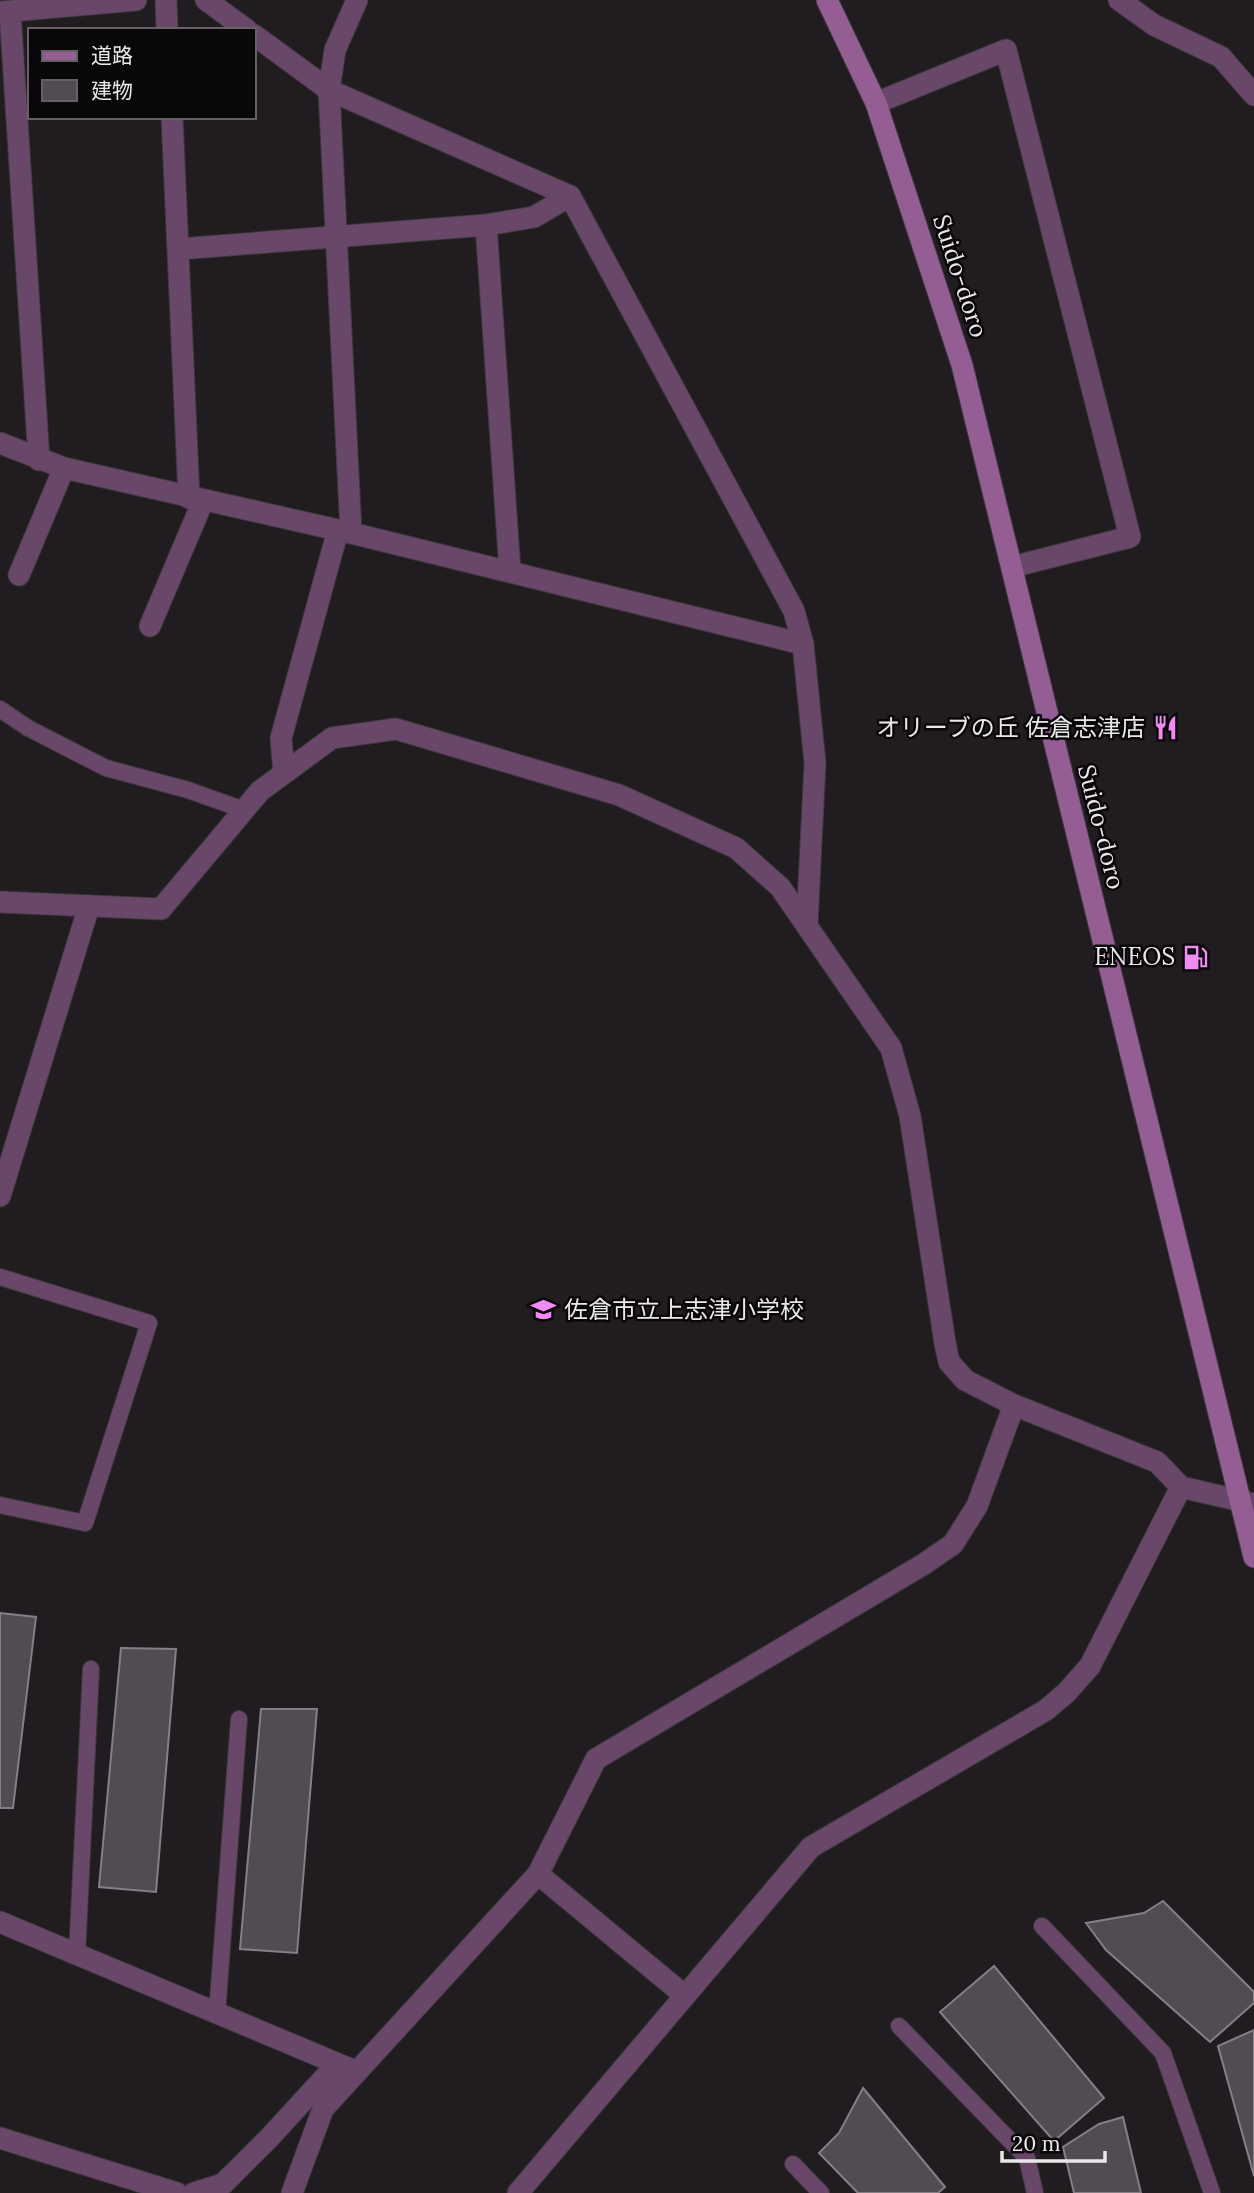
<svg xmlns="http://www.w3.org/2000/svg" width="1254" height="2193" viewBox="0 0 1254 2193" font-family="Lora,'Noto Sans JP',serif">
  <rect width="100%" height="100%" fill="#201c20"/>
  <g fill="#514c51" stroke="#847f84" stroke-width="2">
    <polygon points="0,1613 36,1617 13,1808 0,1808"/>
    <polygon points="121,1648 176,1649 156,1892 99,1887"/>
    <polygon points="261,1709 317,1709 297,1953 240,1949"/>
    <polygon points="1163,1901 1254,1992 1254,2003 1210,2042 1106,1950 1086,1923 1144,1913"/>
    <polygon points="994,1966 1104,2098 1054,2141 940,2012"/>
    <polygon points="1254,2030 1254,2176 1218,2046"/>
    <polygon points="863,2088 945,2187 938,2193 858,2193 819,2153 839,2133"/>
    <polygon points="1123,2117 1141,2193 1074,2193 1063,2147 1099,2124"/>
  </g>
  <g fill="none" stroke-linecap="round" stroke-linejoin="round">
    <defs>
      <g id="lane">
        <polyline points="0,709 28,728 106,768 188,790 244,810"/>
        <polyline points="0,1277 149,1323 85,1523 0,1505"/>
        <polyline points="1042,1926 1163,2053 1212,2193"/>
        <polyline points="77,1955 91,1669"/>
        <polyline points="217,2014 239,1719"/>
        <polyline points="899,2026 1027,2158 1035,2193"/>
        <polyline points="793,2164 821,2193"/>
      </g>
      <g id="street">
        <polyline points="166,0 167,30"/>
        <polyline points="206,0 247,30"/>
        <polyline points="1119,0 1154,25 1221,57 1254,95"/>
        <polyline points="0,12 136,0"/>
        <polyline points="10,12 39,460"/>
        <polyline points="254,35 329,90 570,196 794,611 803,644 815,763 807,924"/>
        <polyline points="876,103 1006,50 1130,537 1012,567"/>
        <polyline points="172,117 189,498"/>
        <polyline points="486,225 510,571"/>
        <polyline points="179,249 486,225 534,217 570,196"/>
        <polyline points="0,443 64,468 351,533 803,644"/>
        <polyline points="351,533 329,90 335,50 357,0"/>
        <polyline points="19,575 64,468"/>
        <polyline points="150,626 203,501"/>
        <polyline points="284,773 281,738 338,530"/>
        <polyline points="0,902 161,909 260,791 332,738 396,729 619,795 736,848 780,887 891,1048 910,1116 945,1343 949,1362 965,1380 1014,1405 1157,1462 1181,1487 1254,1504"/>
        <polyline points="0,1196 89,906"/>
        <polyline points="538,1874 684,1995"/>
        <polyline points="0,1922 355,2071"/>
        <polyline points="0,2138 177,2193"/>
        <polyline points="194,2193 223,2184 270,2137 337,2064"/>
        <polyline points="292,2193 323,2109 538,1874 596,1759 924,1564 953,1544 977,1506 1014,1405"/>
        <polyline points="518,2193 811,1847 1046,1710 1066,1693 1090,1666 1181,1487"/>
      </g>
      <polyline id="secondary" points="827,0 876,103 962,365 1254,1557"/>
    </defs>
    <use href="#lane" stroke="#3c383c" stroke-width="18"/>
    <use href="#street" stroke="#3c383c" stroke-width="23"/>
    <use href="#secondary" stroke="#3c383c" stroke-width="23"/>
    <use href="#lane" stroke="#694769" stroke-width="16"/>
    <use href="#street" stroke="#694769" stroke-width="21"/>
    <use href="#secondary" stroke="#945d94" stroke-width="21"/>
  </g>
  <defs>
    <symbol id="restaurant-bare" viewBox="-9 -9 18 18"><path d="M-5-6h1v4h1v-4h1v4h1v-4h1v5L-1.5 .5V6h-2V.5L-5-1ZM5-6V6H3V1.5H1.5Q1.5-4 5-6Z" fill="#f28af3" stroke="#090709" stroke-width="2.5" paint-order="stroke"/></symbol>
    <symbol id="fuel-bare" viewBox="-9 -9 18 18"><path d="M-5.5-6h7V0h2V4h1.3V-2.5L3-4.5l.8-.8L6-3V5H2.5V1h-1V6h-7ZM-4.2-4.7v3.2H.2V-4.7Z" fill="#f28af3" stroke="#090709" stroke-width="2.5" paint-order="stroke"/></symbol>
    <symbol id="school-bare" viewBox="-9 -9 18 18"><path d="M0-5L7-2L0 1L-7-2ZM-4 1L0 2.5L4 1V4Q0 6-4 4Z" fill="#f28af3" stroke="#090709" stroke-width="2.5" paint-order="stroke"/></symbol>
  </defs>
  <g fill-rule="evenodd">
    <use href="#restaurant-bare" x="1148" y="710" width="35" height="35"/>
    <use href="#fuel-bare" x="1178" y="940" width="35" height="35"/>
    <use href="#school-bare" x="526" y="1292" width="35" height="35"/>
  </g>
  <g text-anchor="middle" stroke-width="5" stroke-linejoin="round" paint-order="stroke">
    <g font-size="24" fill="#eae7ea" stroke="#090709">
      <text transform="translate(960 276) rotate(72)" y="8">Suido-doro</text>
      <text transform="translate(1101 827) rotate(76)" y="8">Suido-doro</text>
    </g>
    <g font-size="24" fill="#eae7ea" stroke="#090709" text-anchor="end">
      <text x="1145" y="736">オリーブの丘 佐倉志津店</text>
      <text x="1175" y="965">ENEOS</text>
      <text x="564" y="1318" text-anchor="start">佐倉市立上志津小学校</text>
    </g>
  </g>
  <rect x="28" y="28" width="228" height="91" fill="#090709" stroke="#636163" stroke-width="2"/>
  <rect x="42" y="51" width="35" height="10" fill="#945d94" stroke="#636163" stroke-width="2"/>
  <text x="91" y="63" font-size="21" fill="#eae7ea">道路</text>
  <rect x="42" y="80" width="35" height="21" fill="#514c51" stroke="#636163" stroke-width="2"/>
  <text x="91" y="98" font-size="21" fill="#eae7ea">建物</text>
  <path d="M1002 2151v10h103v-10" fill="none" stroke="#eae7ea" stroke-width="3.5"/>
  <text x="1012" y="2151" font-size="21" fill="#eae7ea" stroke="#090709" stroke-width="5" paint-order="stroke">20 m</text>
</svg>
